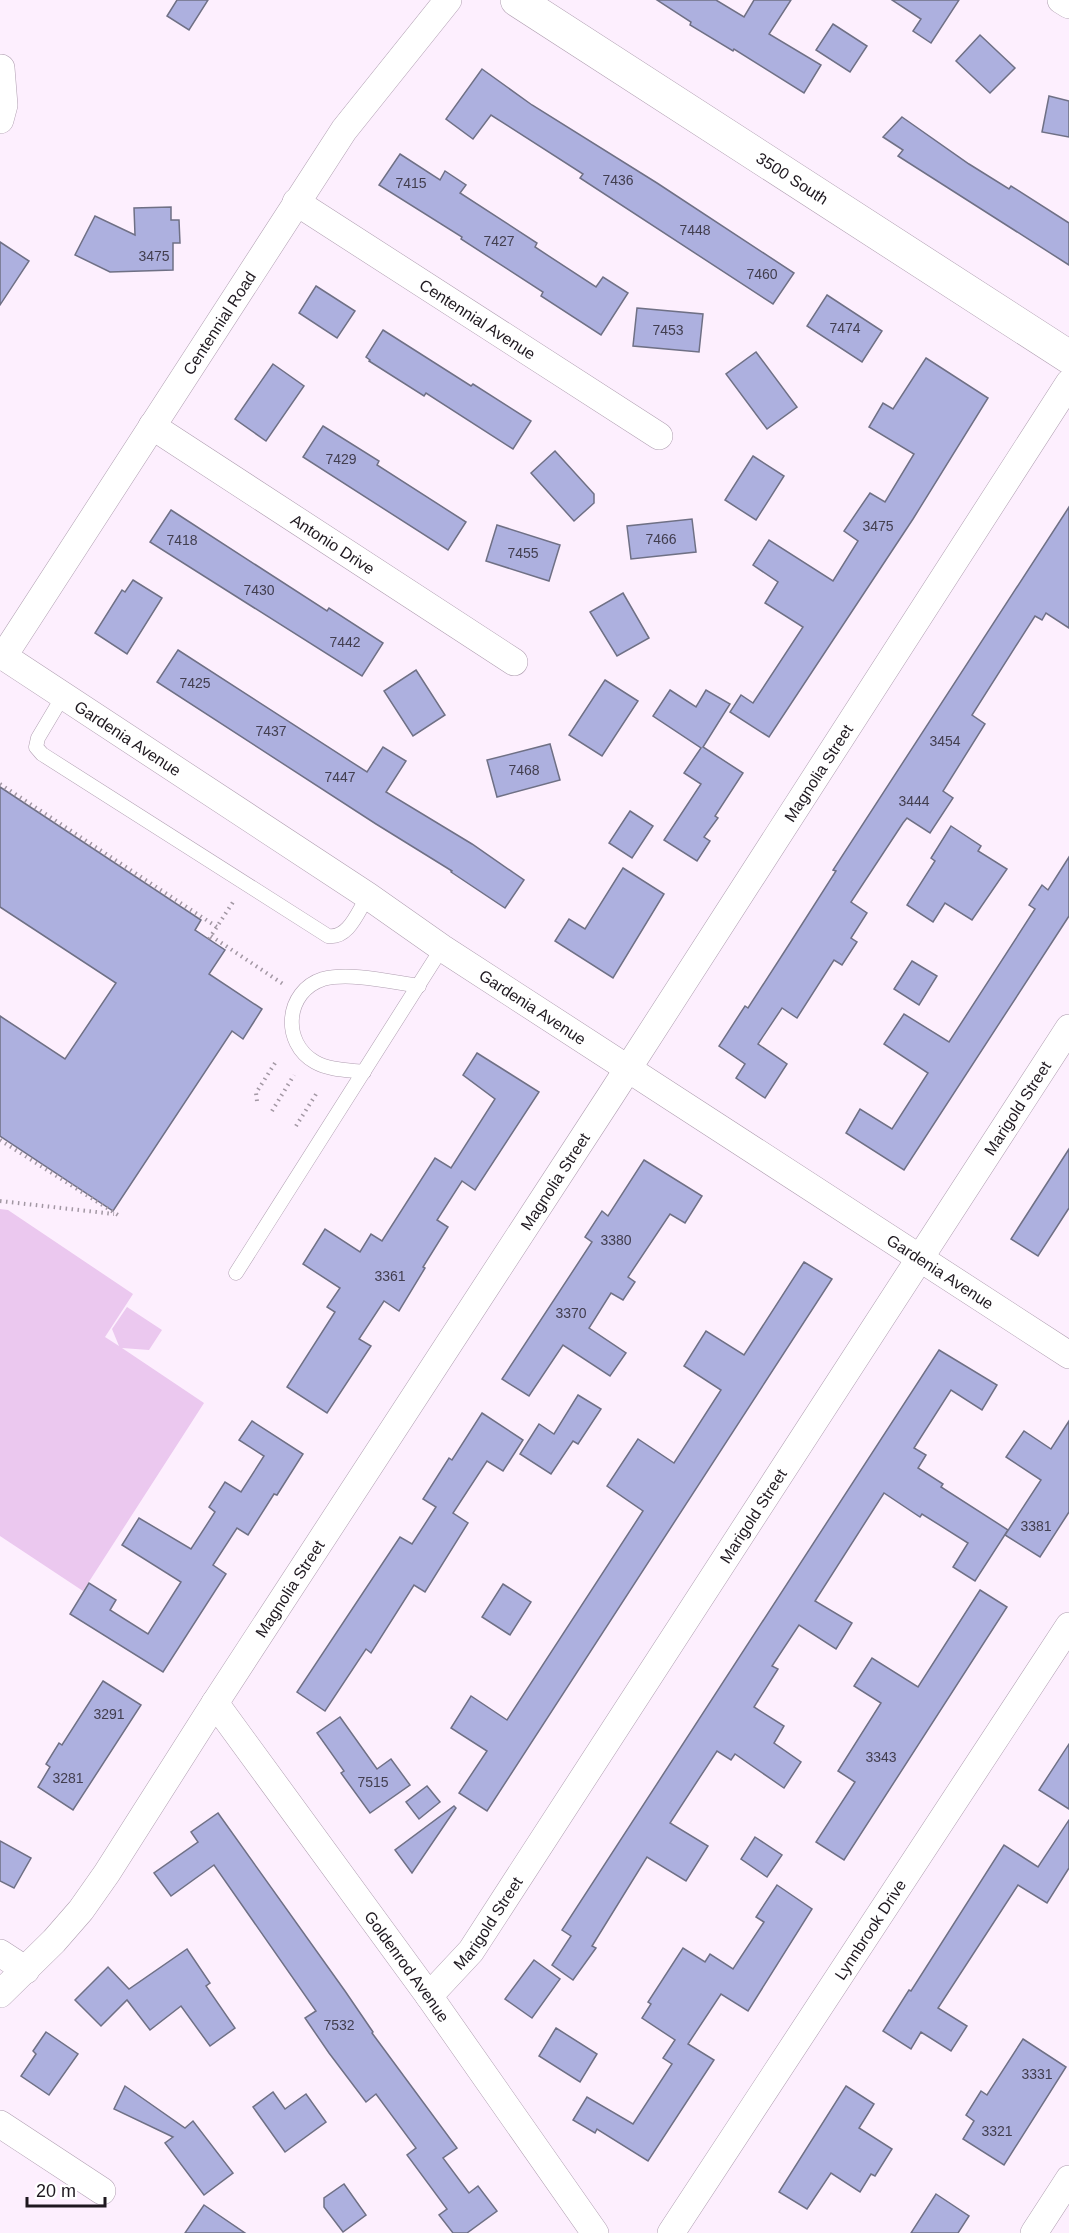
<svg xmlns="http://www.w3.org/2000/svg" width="1069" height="2233" viewBox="0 0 1069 2233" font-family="Arial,sans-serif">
  <rect width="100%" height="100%" fill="#fdeffe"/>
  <polygon fill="#ebc8ef" points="0,1209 8,1210 133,1294 105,1337 119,1346 112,1329 127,1307 162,1330 149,1350 122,1348 204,1403 83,1591 0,1536"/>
  <g fill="#adb0df" stroke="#6f7085" stroke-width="1.5">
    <polygon points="177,0 208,0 189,30 167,16"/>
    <polygon points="657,0 716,0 744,17 754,0 791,0 769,34 821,65 804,93 734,49 733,51 690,25 691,22"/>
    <polygon points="892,0 959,0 931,43 913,31 921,19"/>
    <polygon points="833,24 867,46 850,72 816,50"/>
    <polygon points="980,35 1015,68 990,93 956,61"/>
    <polygon points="482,69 532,105 657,183 794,273 773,304 580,178 583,174 491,115 473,139 446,119"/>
    <polygon points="1049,96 1069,101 1069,137 1042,132"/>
    <polygon points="902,117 969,164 1009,189 1011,186 1069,223 1069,265 898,156 903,150 883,137"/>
    <polygon points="400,154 440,180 445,171 466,185 460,193 537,243 535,247 596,287 603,277 628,293 601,335 541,296 543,292 461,239 462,237 379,185"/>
    <polygon points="171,207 171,220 179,220 180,243 173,243 173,270 110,272 75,255 95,216 135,235 134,208"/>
    <polygon points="0,242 29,261 0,305"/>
    <polygon points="316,286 355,311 337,338 299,313"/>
    <polygon points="827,295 882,331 862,362 807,326"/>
    <polygon points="637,308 703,314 699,352 633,346"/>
    <polygon points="383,330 471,386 473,384 531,421 513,449 426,393 424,396 369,361 370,360 366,357"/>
    <polygon points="756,352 797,407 767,429 726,374"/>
    <polygon points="926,358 988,398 913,519 769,737 730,712 741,695 753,703 803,627 765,603 778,582 753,565 769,540 833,581 858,541 844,531 870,493 885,502 914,454 869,427 883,403 893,409"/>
    <polygon points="273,364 304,386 266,441 235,419"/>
    <polygon points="323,426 379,461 377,465 466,522 448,550 303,457"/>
    <polygon points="555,451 594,494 594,503 574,521 531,473"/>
    <polygon points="753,456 784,476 756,520 725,500"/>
    <polygon points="1069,507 1069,628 1046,613 1042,620 1035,616 972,715 985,724 943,791 953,798 930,833 907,818 903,823 851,902 867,913 851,938 857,942 842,965 834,960 797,1018 782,1008 758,1044 787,1064 765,1098 736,1078 745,1064 719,1046 745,1006 748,1008 790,943 836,871 833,870"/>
    <polygon points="171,510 327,611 329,608 383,643 362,676 150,542"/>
    <polygon points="692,519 696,552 631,559 627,526"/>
    <polygon points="497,525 560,545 549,581 486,561"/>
    <polygon points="133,580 162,598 127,654 95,633 122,590 125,592"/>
    <polygon points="623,593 649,638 617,656 590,612"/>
    <polygon points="178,650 367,772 383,747 406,761 386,792 472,844 524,880 505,908 451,872 452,871 376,824 157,682"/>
    <polygon points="416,670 445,715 413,736 384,691"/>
    <polygon points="605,680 638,701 602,756 569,735"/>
    <polygon points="670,690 696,707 706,690 730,704 703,747 743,773 715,816 718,818 704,837 710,841 697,861 664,840 701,784 684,773 701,748 653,716"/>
    <polygon points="550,744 560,780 497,797 487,760"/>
    <polygon points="0,787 201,920 195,930 225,950 209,974 262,1009 243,1039 232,1031 113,1211 0,1136 0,1016 65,1059 116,983 0,907"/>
    <polygon points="630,811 653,826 632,858 609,843"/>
    <polygon points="951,826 981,846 978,851 1007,869 972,920 945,903 933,922 907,905 935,861 931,858"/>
    <polygon points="1069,857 1069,916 904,1170 846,1133 860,1109 892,1129 928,1073 884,1044 904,1014 949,1042 1035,909 1029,905 1042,885 1048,890"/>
    <polygon points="623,868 664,894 613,978 555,941 569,919 585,929"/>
    <polygon points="912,961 937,976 919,1005 894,989"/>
    <polygon points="477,1053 539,1092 475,1190 462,1181 437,1220 448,1227 423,1267 425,1268 399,1311 384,1301 359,1339 371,1346 327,1413 287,1387 335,1312 327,1307 340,1288 303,1264 325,1229 360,1252 371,1234 382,1241 435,1158 451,1168 495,1099 463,1075"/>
    <polygon points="1069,1149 1069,1208 1038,1256 1011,1239"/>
    <polygon points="644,1160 702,1196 685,1223 670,1214 628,1277 635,1282 623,1300 611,1293 589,1328 626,1353 610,1376 563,1345 529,1396 502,1379 592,1242 585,1237 602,1211 608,1216"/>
    <polygon points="804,1262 832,1279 487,1811 459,1793 487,1751 451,1728 471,1696 507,1720 643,1511 607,1486 638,1439 674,1463 721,1390 684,1366 706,1331 744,1355"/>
    <polygon points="939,1350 997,1385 982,1410 951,1390 914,1448 926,1455 918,1468 943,1484 941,1487 1008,1530 975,1581 953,1567 968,1543 922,1514 920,1517 884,1493 815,1601 852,1623 836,1649 799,1625 772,1666 778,1669 754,1707 784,1726 774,1743 801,1762 784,1788 735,1754 731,1760 717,1751 670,1823 708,1846 686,1881 647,1857 592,1946 596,1948 573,1980 552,1965 571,1936 562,1930"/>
    <polygon points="578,1395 601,1409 578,1444 573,1441 551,1474 520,1454 539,1424 554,1434"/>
    <polygon points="482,1413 523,1440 503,1471 487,1461 453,1513 468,1523 425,1592 414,1585 371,1653 366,1649 325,1711 297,1692 400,1537 412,1544 436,1507 423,1499 449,1458 452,1460"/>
    <polygon points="252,1421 303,1454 277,1495 274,1494 248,1535 237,1528 213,1565 226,1574 163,1672 70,1614 89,1583 116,1600 110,1610 148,1634 181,1582 122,1545 139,1518 191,1549 215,1512 209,1507 225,1482 241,1492 264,1456 239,1440"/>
    <polygon points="1069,1421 1069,1512 1040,1557 1005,1535 1041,1480 1006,1457 1024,1431 1051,1449"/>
    <polygon points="503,1584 531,1602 510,1635 482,1617"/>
    <polygon points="980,1590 1007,1607 844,1860 816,1842 855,1782 838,1771 881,1703 854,1686 872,1658 918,1687"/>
    <polygon points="103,1681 141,1705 73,1810 38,1787 50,1767 46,1764 59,1743 62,1745"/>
    <polygon points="340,1717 377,1769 391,1759 410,1785 370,1813 341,1773 344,1771 317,1733"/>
    <polygon points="1069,1744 1069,1809 1039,1790"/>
    <polygon points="427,1786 440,1802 419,1819 406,1802"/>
    <polygon points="454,1806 456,1808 412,1873 395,1850"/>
    <polygon points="218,1813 345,1991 373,2032 372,2033 457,2148 443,2158 469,2193 478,2186 497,2211 467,2233 453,2233 439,2215 447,2209 407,2155 416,2148 376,2094 366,2102 329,2053 305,2018 316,2011 214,1865 171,1896 154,1873 198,1842 191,1832"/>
    <polygon points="1069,1820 1069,1868 1047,1903 1018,1885 938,2008 967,2026 951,2051 921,2032 911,2049 883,2031 909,1990 911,1991 1004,1845 1038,1867"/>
    <polygon points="755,1837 782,1855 767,1877 741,1859"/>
    <polygon points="0,1841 31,1858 14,1888 0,1881"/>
    <polygon points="777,1885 812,1909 748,2011 721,1994 688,2044 714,2060 648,2161 597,2129 595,2133 573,2120 587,2097 633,2124 672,2064 663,2058 675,2040 642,2018 651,2004 648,2002 683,1948 705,1962 710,1954 733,1969 764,1922 756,1917"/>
    <polygon points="187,1949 210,1983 206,1986 235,2028 210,2046 181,2006 150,2030 127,2000 101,2026 75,2000 108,1967 129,1989"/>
    <polygon points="534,1960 560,1979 532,2018 505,1999"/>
    <polygon points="556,2028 597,2054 580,2082 539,2056"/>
    <polygon points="46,2032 78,2054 49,2095 21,2076 36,2054 33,2051"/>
    <polygon points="1023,2039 1066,2067 1004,2165 963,2139 974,2121 966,2115 981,2091 987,2095"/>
    <polygon points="125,2086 185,2128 193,2121 233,2173 204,2195 165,2143 173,2137 114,2109"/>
    <polygon points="846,2086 874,2104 859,2128 892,2149 875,2176 871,2174 860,2192 831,2173 807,2209 779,2192"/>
    <polygon points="273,2092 285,2109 306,2094 326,2122 285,2152 253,2107"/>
    <polygon points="344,2184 366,2215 343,2232 324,2207 324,2198"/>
    <polygon points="936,2194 969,2216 958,2233 911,2233"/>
    <polygon points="204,2205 245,2233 185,2233"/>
  </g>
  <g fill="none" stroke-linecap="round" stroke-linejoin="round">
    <defs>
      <g id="service">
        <path d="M63 696 38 738 36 747 42 754 328 936C349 939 358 911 368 896"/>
        <path d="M364 1072C348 1070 329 1070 315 1062 281 1043 285 991 323 979 350 972 391 982 419 986"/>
        <polyline points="236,1273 442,948"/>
      </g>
      <g id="minor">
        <polyline points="1061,0 1069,5"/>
        <polyline points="0,120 4,105 1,68"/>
        <path id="s1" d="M296 202 659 436"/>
        <path id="s2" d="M152 426 514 662"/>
        <path id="s3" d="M0 654 368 896 442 948 1069 1355"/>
        <path id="s4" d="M3 657 344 130 448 0"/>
        <path id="s5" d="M215 1703 429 1996 595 2233"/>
        <polyline points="0,1953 26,1970"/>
        <path id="s6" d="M0 1994 54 1941 81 1910 107 1873 215 1703 611 1095 1069 383"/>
        <path id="s7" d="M429 1996 471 1951 1069 1028"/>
        <polyline points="0,2124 102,2191"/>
        <path id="s8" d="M671 2233 1069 1626"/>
        <polyline points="1034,2233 1069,2179"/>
      </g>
      <g id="primary">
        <path id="s9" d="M517 0 1069 357"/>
      </g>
    </defs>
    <use href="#service" stroke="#b09fb1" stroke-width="15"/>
    <use href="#minor" stroke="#b09fb1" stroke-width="28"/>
    <use href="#primary" stroke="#b09fb1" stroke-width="34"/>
    <g stroke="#a297a3" stroke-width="4" stroke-dasharray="1.5 4.5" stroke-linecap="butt">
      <polyline points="0,784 217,927"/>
      <polyline points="211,936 283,984"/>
      <polyline points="209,939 235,899"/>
      <polyline points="257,1101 256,1093 275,1063"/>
      <polyline points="272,1111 294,1075"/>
      <polyline points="296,1126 318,1091"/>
      <polyline points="0,1140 118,1215"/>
      <polyline points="0,1201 114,1214"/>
    </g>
    <use href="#service" stroke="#fff" stroke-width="14"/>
    <use href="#minor" stroke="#fff" stroke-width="27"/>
    <use href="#primary" stroke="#fff" stroke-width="33"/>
  </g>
  <g text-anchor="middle" stroke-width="6" stroke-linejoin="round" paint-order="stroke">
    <g font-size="14" fill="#423e4f">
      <text x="618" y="185">7436</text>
      <text x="411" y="188">7415</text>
      <text x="695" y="235">7448</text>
      <text x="499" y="246">7427</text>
      <text x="154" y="261">3475</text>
      <text x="762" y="279">7460</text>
      <text x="845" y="333">7474</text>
      <text x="668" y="335">7453</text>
      <text x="341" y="464">7429</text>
      <text x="878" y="531">3475</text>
      <text x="661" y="544">7466</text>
      <text x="182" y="545">7418</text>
      <text x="523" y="558">7455</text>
      <text x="259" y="595">7430</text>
      <text x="345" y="647">7442</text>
      <text x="195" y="688">7425</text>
      <text x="271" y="736">7437</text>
      <text x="945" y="746">3454</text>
      <text x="524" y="775">7468</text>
      <text x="340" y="782">7447</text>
      <text x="914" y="806">3444</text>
      <text x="616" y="1245">3380</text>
      <text x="390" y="1281">3361</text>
      <text x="571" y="1318">3370</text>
      <text x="1036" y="1531">3381</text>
      <text x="109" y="1719">3291</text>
      <text x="881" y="1762">3343</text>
      <text x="68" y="1783">3281</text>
      <text x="373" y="1787">7515</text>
      <text x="339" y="2030">7532</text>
      <text x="1037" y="2079">3331</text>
      <text x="997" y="2136">3321</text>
    </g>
    <g font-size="16" fill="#1e181f" stroke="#fff">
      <text dy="6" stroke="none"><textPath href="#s9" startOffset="328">3500 South</textPath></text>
      <text dy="6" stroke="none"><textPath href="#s1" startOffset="216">Centennial Avenue</textPath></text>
      <text dy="6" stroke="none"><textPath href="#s4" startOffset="398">Centennial Road</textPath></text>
      <text dy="6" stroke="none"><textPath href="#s2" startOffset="216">Antonio Drive</textPath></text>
      <text dy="6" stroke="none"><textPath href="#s3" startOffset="153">Gardenia Avenue</textPath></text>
      <text dy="6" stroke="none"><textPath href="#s6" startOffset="1472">Magnolia Street</textPath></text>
      <text dy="6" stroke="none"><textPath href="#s3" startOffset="639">Gardenia Avenue</textPath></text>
      <text dy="6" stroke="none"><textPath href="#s7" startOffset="1066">Marigold Street</textPath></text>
      <text dy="6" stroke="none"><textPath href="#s6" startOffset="986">Magnolia Street</textPath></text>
      <text dy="6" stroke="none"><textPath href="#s3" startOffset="1125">Gardenia Avenue</textPath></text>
      <text dy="6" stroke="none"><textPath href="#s7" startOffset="580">Marigold Street</textPath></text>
      <text dy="6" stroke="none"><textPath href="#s6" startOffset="500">Magnolia Street</textPath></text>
      <text dy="6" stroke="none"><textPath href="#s7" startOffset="94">Marigold Street</textPath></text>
      <text dy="6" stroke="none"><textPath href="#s8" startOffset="363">Lynnbrook Drive</textPath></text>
      <text dy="6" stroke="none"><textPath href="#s5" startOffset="326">Goldenrod Avenue</textPath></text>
    </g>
  </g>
  <path d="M27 2197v9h78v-9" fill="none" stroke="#1e181f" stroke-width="3"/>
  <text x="36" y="2197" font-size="18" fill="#1e181f" stroke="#ffffff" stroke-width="4.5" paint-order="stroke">20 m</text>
</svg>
